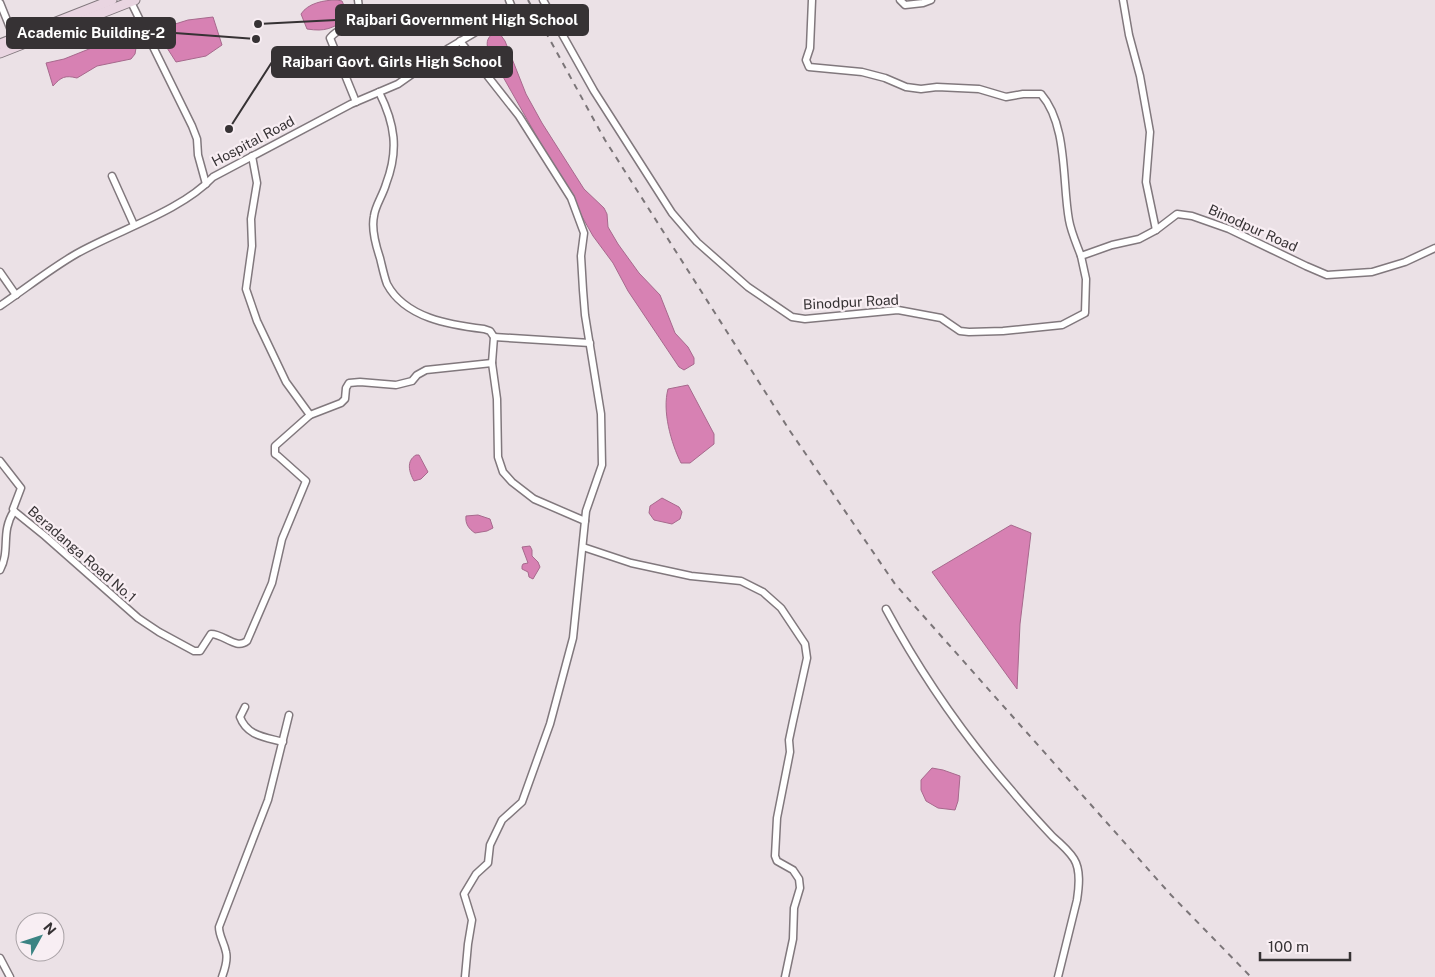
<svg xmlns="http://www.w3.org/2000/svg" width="1435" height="977" viewBox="0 0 1435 977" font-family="'Public Sans',sans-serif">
  <rect width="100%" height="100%" fill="#ebe1e6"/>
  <g fill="#d781b3" stroke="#a7698d">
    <path d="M337 0 342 1 346 10 347 20C331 28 326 32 307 29L301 14C308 3 324 0 337 0Z"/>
    <polygon points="213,17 222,45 206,56 176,62 162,40 159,29 188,20"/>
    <path d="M129 33 137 42 135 54 131 59 97 66 77 78C65 75 61 77 53 86L46 63 64 59Z"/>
    <path d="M494 33 500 34 505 41 526 94 542 123 584 189 604 208 607 214 608 227 618 244 639 273 660 295 675 333 688 347 694 358V364L684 370 679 367 628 291 613 263 593 236 489 52C486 44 486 38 494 33Z"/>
    <path d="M688 385 714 434V444L690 463H681C671 443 662 411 668 389Z"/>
    <path d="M416 455H419L428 472 421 479 414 481C409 472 406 461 416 455Z"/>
    <polygon points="662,498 679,507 682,512 680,519 672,524 654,520 649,513 650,506"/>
    <path d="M478 515 490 519 493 528 487 531 475 533C469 529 465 524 466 516Z"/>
    <polygon points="1011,525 1031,533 1020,624 1017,689 932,572"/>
    <polygon points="530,546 532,550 532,556 538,562 540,567 533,579 529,577 528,572 522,569 522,566 523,564 528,563 522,547"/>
    <polygon points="932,768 943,770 960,776 958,801 955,810 938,808 926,801 921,790 921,780"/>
  </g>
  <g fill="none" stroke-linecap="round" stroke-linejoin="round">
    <defs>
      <g id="street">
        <polyline points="130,0 192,126 197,139 198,155 206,184"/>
        <polyline points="543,0 594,91 672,213 697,242 748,287 792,317 805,319 898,310 941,318 960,331 969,332 1003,331 1062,325 1085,313 1086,279 1081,256 1112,245 1139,239 1156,230 1177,214 1192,216 1229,229 1306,266 1327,275 1372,272 1405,262 1435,248"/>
        <path d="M812 0 810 48 806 60 809 67 862 72 885 78 906 87 921 89 937 87 979 89 1006 97 1023 94H1041C1068 125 1062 182 1069 220 1071 232 1077 245 1081 256"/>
        <polyline points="900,0 905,5 923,3 931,0"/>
        <polyline points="1123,0 1129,35 1140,76 1150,132 1146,182 1156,230"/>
        <polyline points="0,3 15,40"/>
        <polyline points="460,41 519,116 571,198 584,233 581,256 583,290 585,315 601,414 602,465 586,511 573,638 550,724 522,802 502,820 490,845 488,863 476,874 464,894 472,920 468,944 465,977"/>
        <path d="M379 92C395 124 399 150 386 184 383 195 375 206 374 216 371 229 376 246 380 258 382 266 384 276 387 284 405 318 450 325 484 329L490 331 494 337 492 363 497 399 498 457 503 472 512 482 534 499 585 521"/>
        <path d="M356 102 330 38C343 22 363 30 358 0"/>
        <polyline points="112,176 134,225"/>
        <polyline points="0,272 16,295"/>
        <path d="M0 306C25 289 50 269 76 254 118 230 180 212 213 177L351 104 398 84 449 48 513 10 509 0"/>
        <polyline points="494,337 590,343"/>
        <polyline points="310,415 341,403 345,399 346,388 349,383 360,382 396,385 412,381 417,375 426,370 492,363"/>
        <path d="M0 461 21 488 13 509 14 511 45 536 138 618 159 632 194 651H200L211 634C224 634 236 650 247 641L272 583 282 539 306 481 278 456 275 454V446L310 415 286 382 257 321 246 289 252 246 251 219 257 183 252 156"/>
        <polyline points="583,547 631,563 691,576 741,581 763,592 781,608 805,644 807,658 793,721 789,740 790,752 777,818 775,856 777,861 793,870 799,879 800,888 794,908 793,939 785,977"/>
        <path d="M0 570C11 549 0 533 14 511"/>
        <path d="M886 609C921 674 964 736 1012 791 1025 807 1039 822 1053 837 1060 843 1069 851 1074 859 1081 870 1079 887 1077 900L1058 977"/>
        <path d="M245 707 240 717C247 736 265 737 283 742"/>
        <polyline points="0,958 10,977"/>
        <path d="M222 977C225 969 228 960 226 952 224 942 219 936 219 927L268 800 289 715"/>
      </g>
      <g id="secondary">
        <polyline points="0,44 112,0"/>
        <polyline points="0,53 135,0"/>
      </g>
    </defs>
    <use href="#street" stroke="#81787d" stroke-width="9"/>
    <use href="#secondary" stroke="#81787d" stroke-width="11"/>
    <use href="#street" stroke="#fff" stroke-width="6"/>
    <use href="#secondary" stroke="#e9d5e1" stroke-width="9"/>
    <polyline stroke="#7b7578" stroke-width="2" stroke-dasharray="6 6" stroke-linecap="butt" points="528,0 605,140 790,431 895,584 1171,895 1251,977"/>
  </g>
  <g text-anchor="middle" stroke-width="4.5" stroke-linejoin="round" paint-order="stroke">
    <g font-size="14" fill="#363234" stroke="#f8eef3">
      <text transform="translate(253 141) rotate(-28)" y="5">Hospital Road</text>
      <text transform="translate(1253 228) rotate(24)" y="5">Binodpur Road</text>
      <text transform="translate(851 302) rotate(-3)" y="5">Binodpur Road</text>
      <text transform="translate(82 554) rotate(41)" y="5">Beradanga Road No.1</text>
    </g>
  </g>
  <path fill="none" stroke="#363234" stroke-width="2" d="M258 24L336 20M256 39L175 33M229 129L272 62"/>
  <g fill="#363234" stroke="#f8eef3" stroke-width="2">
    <circle cx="258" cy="24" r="5"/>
    <circle cx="256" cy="39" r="5"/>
    <circle cx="229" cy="129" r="5"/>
  </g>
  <g fill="#363234" stroke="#363234" stroke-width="2">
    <rect x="336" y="5" width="252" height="30" rx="5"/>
    <rect x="7" y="18" width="168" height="30" rx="5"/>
    <rect x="272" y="47" width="240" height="30" rx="5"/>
  </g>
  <g font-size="15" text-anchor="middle" font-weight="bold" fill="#fff">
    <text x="462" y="25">Rajbari Government High School</text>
    <text x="91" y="38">Academic Building-2</text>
    <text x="392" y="67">Rajbari Govt. Girls High School</text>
  </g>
  <g transform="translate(40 937) rotate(50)"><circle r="24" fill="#f8eef3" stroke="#aaa3a7"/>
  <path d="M0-4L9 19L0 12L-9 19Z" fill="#3b8383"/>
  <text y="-8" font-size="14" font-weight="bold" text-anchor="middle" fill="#363234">N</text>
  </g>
  <path d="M1260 952v8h90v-8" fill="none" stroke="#363234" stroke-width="2.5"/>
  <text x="1268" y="952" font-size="15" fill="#363234" stroke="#f8eef3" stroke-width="4" paint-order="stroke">100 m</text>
</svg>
